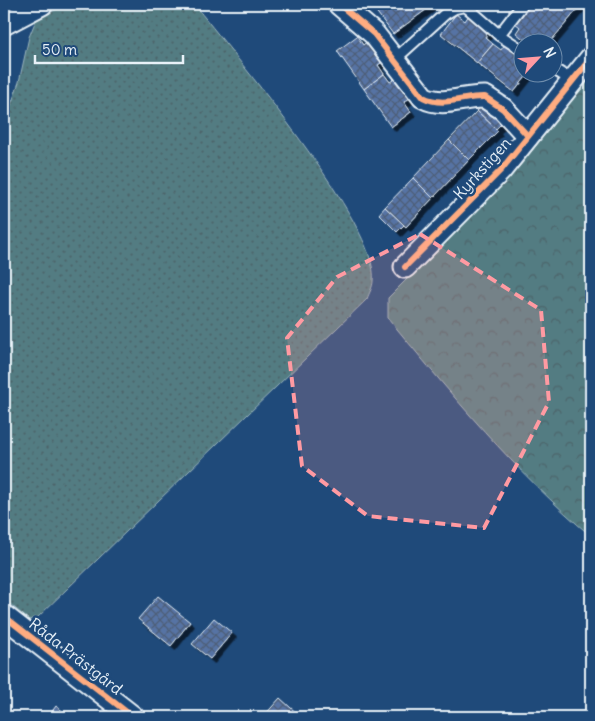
<svg xmlns="http://www.w3.org/2000/svg" width="595" height="721" viewBox="0 0 595 721" font-family="Delius,sans-serif">
  <defs>
    <pattern id="green-dots" width="8" height="8" patternUnits="userSpaceOnUse" patternTransform="scale(1.25)"><rect width="8" height="8" fill="#527b82"/><path d="M2 2h.1M6 6h.1" fill="none" stroke="#4d6469" stroke-width="1.8" stroke-linecap="round"/></pattern>
    <pattern id="forest-crowns" width="20" height="18" patternUnits="userSpaceOnUse" patternTransform="scale(1.25)"><rect width="20" height="18" fill="#527b82"/><path d="M2 6a3 3 0 1 1 6 0M12 15a3 3 0 1 1 6 0" fill="none" stroke="#4d6469"/></pattern>
    <pattern id="building-cross-hatch" width="8" height="8" patternUnits="userSpaceOnUse" patternTransform="scale(1.25)"><rect width="8" height="8" fill="#5673a4"/><path d="M0 0l8 8M0 8l8-8" fill="none" stroke="#4e5e77"/></pattern>
    <filter id="shadow"><feDropShadow dx="4.5" dy="4.5" stdDeviation="0" flood-color="#0009"/></filter>
  </defs>
  <rect width="100%" height="100%" fill="#1f4a7a"/>
  <filter id="ink" filterUnits="userSpaceOnUse"><feTurbulence type="fractalNoise" baseFrequency=".02" numOctaves="2"/><feDisplacementMap in="SourceGraphic" scale="10" xChannelSelector="R" yChannelSelector="G"/><feConvolveMatrix kernelMatrix="1 2 1 2 8 2 1 2 1" color-interpolation-filters="sRGB"/></filter>
  <g filter="url(#ink)">
    <path fill="url(#green-dots)" stroke="#9db6bd" d="M67 4H194C231 52 381 227 373 281 373 287 369 293 367 299L38 617 29 620 4 599V125L19 82 29 37 36 20Z"/>
    <path fill="url(#forest-crowns)" stroke="#9db6bd" d="M591 76V536C516 473 450 393 388 318V298L520 166Z"/>
    <g fill="url(#building-cross-hatch)" stroke="#e8f1f8" filter="url(#shadow)">
      <polygon points="375,4 434,4 393,34 372,6"/>
      <polygon points="530,4 582,4 550,42 527,42 516,33 520,27 515,23"/>
      <polygon points="456,14 465,21 469,15 489,31 485,37 493,44 477,63 441,34"/>
      <polygon points="357,36 363,45 369,40 384,61 378,65 384,74 364,89 337,51"/>
      <polygon points="493,44 501,50 505,44 522,58 519,65 522,67 522,72 529,73 514,92 477,63"/>
      <polygon points="384,74 390,82 396,78 410,98 404,102 411,112 391,127 364,89"/>
      <polygon points="485,103 504,121 496,129 477,111"/>
      <polygon points="477,111 498,131 469,160 449,140"/>
      <polygon points="449,140 469,160 433,198 413,178"/>
      <polygon points="413,178 433,198 406,227 385,207"/>
      <polygon points="385,207 404,225 397,232 379,214"/>
      <polygon points="158,596 190,622 171,646 138,619"/>
      <polygon points="214,618 232,633 210,659 192,644"/>
      <polygon points="280,698 301,717 263,717"/>
      <polygon points="56,706 70,717 48,717"/>
    </g>
    <g fill="none" stroke-linecap="round" stroke-linejoin="round">
      <defs>
        <g id="service">
          <polyline points="499,35 522,50"/>
          <polyline points="394,60 445,14 455,8 465,6 469,9 499,35 523,4"/>
          <polyline points="552,68 573,81"/>
        </g>
        <g id="minor">
          <path d="M339 4 374 34 423 97C444 108 463 96 485 97L503 109 528 136"/>
          <polyline points="4,24 42,4"/>
          <polyline points="405,267 501,170 591,58"/>
          <polyline points="4,616 133,717"/>
        </g>
      </defs>
      <use href="#service" stroke="#e8f1f8" stroke-width="14"/>
      <use href="#minor" stroke="#e8f1f8" stroke-width="25"/>
      <use href="#service" stroke="#1f4a7a" stroke-width="10"/>
      <use href="#minor" stroke="#1f4a7a" stroke-width="21"/>
      <defs>
        <g id="cycleway">
          <path d="M339 4 374 34 423 97C444 108 463 96 485 97L503 109 528 136"/>
          <polyline points="405,267 501,170 591,58"/>
          <polyline points="4,616 133,717"/>
        </g>
      </defs>
      <use href="#cycleway" stroke="#1f4a7a" stroke-width="9"/>
      <use href="#cycleway" stroke="#ffac80" stroke-width="6"/>
    </g>
  </g>
  <path fill="#ff9aa2" fill-opacity="0.2" stroke="#ff9aa2" stroke-width="4" stroke-dasharray="10 6" stroke-linejoin="round" d="M420 234 541 310 549 402 484 528 368 516 302 466 287 338 337 277Z"/>
  <g text-anchor="middle" stroke-width="5" stroke-linejoin="round" paint-order="stroke">
    <g font-size="16" fill="#e8f1f8" stroke="#1f4a7a">
      <text transform="translate(482 168) rotate(-48)" y="6">Kyrkstigen</text>
      <text transform="translate(76 656) rotate(38)" y="6">Råda Prästgård</text>
    </g>
  </g>
  <rect width="595" height="721" fill="none" stroke="#1f4a7a" stroke-width="20"/>
  <rect x="10" y="10" width="575" height="701" fill="none" stroke="#e8f1f8" stroke-width="2" filter="url(#ink)"/>
  <g transform="translate(538 58) rotate(64)"><circle r="24" fill="#1f4a7a" stroke="#6f8dac"/>
  <path d="M0-4L9 19L0 12L-9 19Z" fill="#ff9aa2"/>
  <text y="-8" font-size="14" font-weight="bold" text-anchor="middle" fill="#e8f1f8">N</text>
  </g>
  <path d="M35 55v8h148v-8" fill="none" stroke="#e8f1f8" stroke-width="2.5"/>
  <text x="42" y="55" font-size="15" fill="#e8f1f8" stroke="#1f4a7a" stroke-width="4" paint-order="stroke">50 m</text>
</svg>
